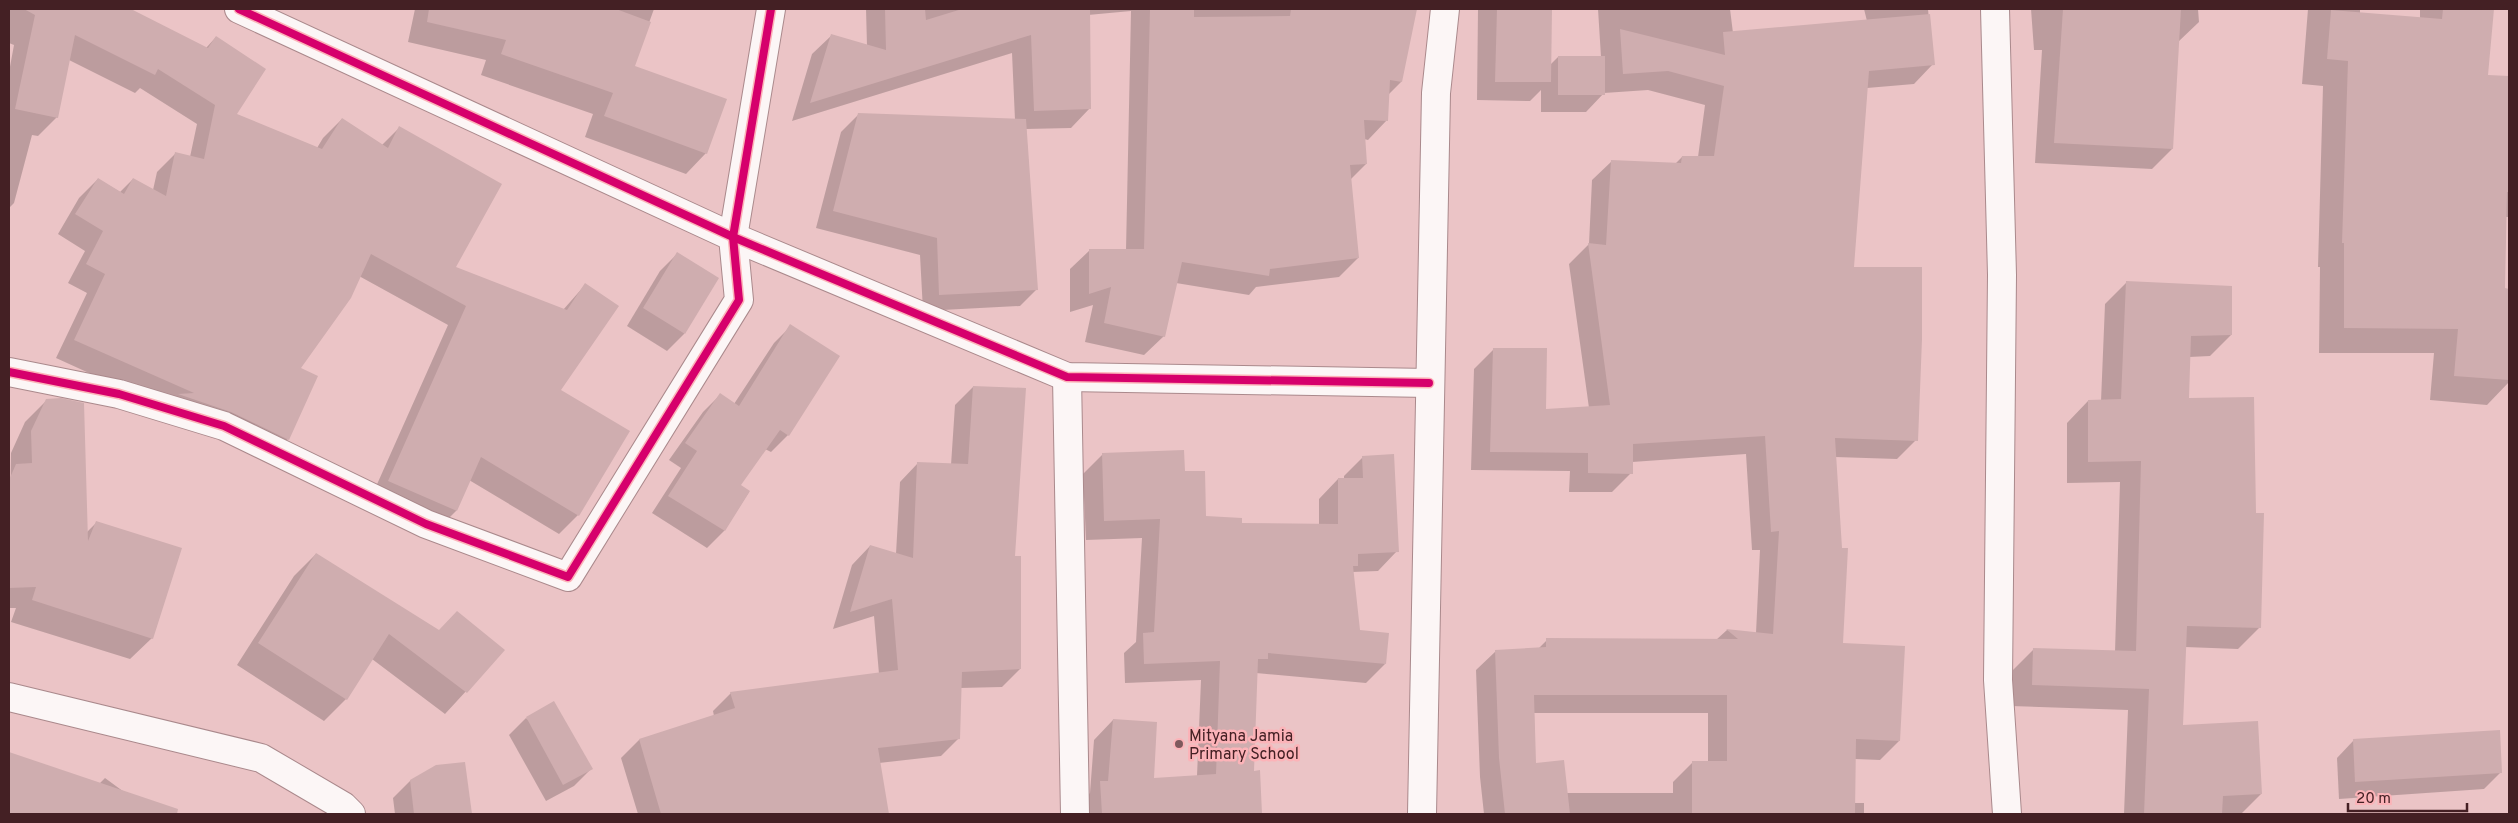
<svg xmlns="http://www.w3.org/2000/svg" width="2518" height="823" viewBox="0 0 2518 823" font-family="Overpass,sans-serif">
  <rect width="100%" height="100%" fill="#ebc4c6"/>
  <g fill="#0003" fill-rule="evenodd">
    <polygon points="9,9 128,9 206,48 216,37 235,114 317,148 323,138 342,119 382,145 399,128 454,268 563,310 585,285 559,390 578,515 559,534 469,480 456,511 437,530 370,500 448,325 359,276 299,368 288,439 269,458 166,408 56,358 87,293 68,283 85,251 58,234 79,198 98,179 120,192 133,179 153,190 157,172 176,153 190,157 197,124 140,88 135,93 69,60 57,117 38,136 32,135 14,203 9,208 9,72 14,45 9,43"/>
    <polygon points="415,9 654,9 633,67 706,153 686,174 585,137 593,114 481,75 486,60 408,42"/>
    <polygon points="866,9 1416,9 1401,82 1388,95 1387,120 1368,140 1364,139 1366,164 1350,180 1358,258 1339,277 1256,287 1249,295 1176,283 1164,336 1144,355 1085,342 1093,305 1070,312 1070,269 1090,250 1126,250 1131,11 1088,15 1090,108 1071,128 1026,129 1037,289 1020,306 923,311 920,255 816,228 841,132 858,115 1015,120 1012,53 792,121 812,54 832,35 867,46"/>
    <path d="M1478 9H1551L1550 65 1558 57H1601L1598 9H1730L1733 33 1867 21 1864 9H1928L1933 64 1914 84 1867 88 1853 269 1916 440 1897 459 1835 457 1842 644 1899 741 1880 760 1855 759 1854 803H1864V814H1484L1480 777 1476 670 1496 651 1538 649 1547 640H1716L1727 630 1756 633 1760 550H1752L1746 454 1632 462 1631 473 1612 492H1569L1570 471 1471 470 1474 369 1493 350 1545 411 1589 408 1569 264 1589 244 1592 180 1612 161 1675 164 1682 157H1698L1705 105 1648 90 1604 93 1586 112H1541V90L1530 101 1477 100ZM1534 713H1708V763H1692L1673 782V793H1566L1535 764Z"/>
    <polygon points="2031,9 2198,9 2199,22 2178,42 2172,149 2152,169 2035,163 2042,50 2034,50"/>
    <polygon points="2308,9 2360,9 2360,14 2420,18 2420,9 2493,9 2487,77 2509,77 2509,217 2506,217 2504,290 2509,290 2509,382 2487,405 2430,400 2434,353 2319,353 2320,267 2318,267 2323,86 2302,84"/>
    <polygon points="677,254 684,334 667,351 627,326 660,271"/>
    <polygon points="2126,283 2231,335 2210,356 2189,357 2188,399 2255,514 2260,627 2238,649 2185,647 2182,726 2261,794 2241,814 2124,814 2128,710 2011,706 2012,671 2034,649 2115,652 2120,482 2067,483 2067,423 2088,401 2101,401 2105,304"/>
    <polygon points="791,326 788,435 771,452 765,449 739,486 749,492 724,531 707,548 652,513 681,468 669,460 703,412 720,395 734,404 774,343"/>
    <polygon points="973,387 1014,557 1020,669 1002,687 960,688 959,738 941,756 879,763 888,814 638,814 621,758 639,740 714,716 713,711 731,693 879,674 874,616 833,629 852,565 870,546 896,554 900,482 918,463 951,465 955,405"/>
    <polygon points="47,400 87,532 97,522 152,638 130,659 11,622 16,608 9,608 11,453 25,422"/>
    <polygon points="1103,454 1184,473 1205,517 1240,524 1319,525 1319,499 1338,479 1344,479 1344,476 1363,457 1397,551 1378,571 1352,572 1359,631 1385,664 1366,683 1256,673 1253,772 1259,772 1261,814 1082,814 1081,802 1090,793 1094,740 1113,720 1152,779 1197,776 1201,680 1125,683 1124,653 1136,642 1142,538 1086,540 1083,474"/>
    <polygon points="316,554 438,631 503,651 445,714 372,659 346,699 324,721 237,665 294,576"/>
    <polygon points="526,718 591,769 574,786 546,801 509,735"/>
    <polygon points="2354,740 2501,772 2484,789 2339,799 2337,758"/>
    <polygon points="464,763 470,814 395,814 393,798 410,781"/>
    <polygon points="105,778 154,814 9,814 9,805 76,785 100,783"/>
  </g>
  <g fill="#cfadaf">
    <polygon points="24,9 131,9 208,48 216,36 266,69 237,114 322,149 342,118 388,148 399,126 502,184 456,267 567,310 585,283 619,306 561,390 630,431 579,516 481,457 457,511 388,481 466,306 371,254 351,298 301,368 318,376 289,440 231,412 178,394 194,393 74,340 105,274 86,264 103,231 75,214 98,178 124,194 133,178 166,196 175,152 204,159 215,105 158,69 155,75 75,35 58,118 15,109 35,15"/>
    <polygon points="429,9 616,9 651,22 635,66 727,99 707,154 604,116 613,93 501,54 506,40 427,22"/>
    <polygon points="885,9 925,9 926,20 962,9 1090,9 1091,109 1034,111 1031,35 810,103 831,34 886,50"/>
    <polygon points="1150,9 1194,9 1194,17 1290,16 1291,9 1417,9 1402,82 1390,80 1388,121 1364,120 1367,164 1350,165 1359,258 1270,269 1269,276 1182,262 1165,337 1104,323 1111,287 1089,294 1089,249 1144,249"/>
    <polygon points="1497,9 1552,9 1551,82 1495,82"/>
    <polygon points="2063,9 2181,9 2173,149 2054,143"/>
    <polygon points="2443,9 2494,9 2488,75 2509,76 2509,192 2507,192 2505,288 2509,289 2509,380 2454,376 2458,329 2344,328 2344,243 2342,243 2348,61 2327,59 2331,10 2442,19"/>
    <polygon points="1930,14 1935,65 1869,71 1854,267 1922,267 1922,339 1918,441 1835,438 1842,548 1848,548 1843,643 1905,646 1900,741 1856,739 1855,814 1692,814 1692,761 1727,761 1727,695 1534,695 1536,763 1564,760 1570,814 1505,814 1499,758 1495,650 1546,647 1546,638 1738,639 1726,629 1773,634 1779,531 1771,532 1765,436 1633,444 1633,474 1588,473 1588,453 1490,452 1493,348 1547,348 1546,409 1610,405 1588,243 1606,245 1611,160 1681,163 1682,156 1714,156 1724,86 1668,71 1623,74 1620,29 1725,55 1723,32"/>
    <rect x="1558" y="56" width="47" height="39"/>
    <polygon points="858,113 1026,119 1038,290 939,295 937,238 833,211"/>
    <polygon points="677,252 719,278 685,334 643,308"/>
    <polygon points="2126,281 2232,286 2232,335 2191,336 2189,398 2254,397 2256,513 2264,513 2261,628 2187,626 2183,725 2258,721 2262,794 2223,796 2222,814 2144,814 2149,689 2032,685 2033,648 2136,651 2141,461 2088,462 2088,400 2121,399"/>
    <polygon points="790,324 840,356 789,436 780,430 741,485 750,491 725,531 668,496 697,451 685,443 720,393 739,406"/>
    <polygon points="973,386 1026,388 1015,556 1021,556 1021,669 962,672 960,739 878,748 889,814 661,814 639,739 735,708 730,692 898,670 892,599 850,612 870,545 913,558 917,462 968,464"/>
    <polygon points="61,398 84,403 88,541 96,521 182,548 153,639 32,600 36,587 9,588 9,480 16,464 32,463 31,431 46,399"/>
    <polygon points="1184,450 1185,471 1205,471 1206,516 1242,518 1242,523 1338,524 1338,478 1363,478 1362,456 1394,454 1399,552 1358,554 1358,566 1353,566 1360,630 1389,633 1386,664 1268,653 1268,659 1258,659 1254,771 1260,770 1262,814 1102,814 1100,781 1108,781 1113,719 1157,722 1154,778 1216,774 1220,661 1144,664 1143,633 1154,632 1160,519 1104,521 1102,453"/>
    <polygon points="316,553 439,630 457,611 505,650 467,693 389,634 347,700 258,643"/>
    <polygon points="554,701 593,769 563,785 526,717"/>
    <polygon points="2500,730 2502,773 2355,782 2353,739"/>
    <polygon points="9,752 178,809 177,814 9,814"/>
    <polygon points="465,762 472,814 414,814 410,780 436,765"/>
  </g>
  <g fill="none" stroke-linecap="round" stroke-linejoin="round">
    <defs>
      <g id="minor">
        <polyline points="239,9 733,237 1067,377 1429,383"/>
        <polyline points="1995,9 2002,275 1998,680 2007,814"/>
        <polyline points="9,372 119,394 224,426 426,524 568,577 739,300 733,237 771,9"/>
        <polyline points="1067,377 1075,814"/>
        <polyline points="1422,814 1436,93 1445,9"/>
      </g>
      <polyline id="secondary" points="9,697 261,758 343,806 351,814"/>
    </defs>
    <use href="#minor" stroke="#aa898c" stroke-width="30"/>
    <use href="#secondary" stroke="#aa898c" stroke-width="30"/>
    <use href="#minor" stroke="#fcf6f6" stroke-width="28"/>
    <use href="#secondary" stroke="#fcf6f6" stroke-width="28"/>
    <defs>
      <g id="cycleway">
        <polyline points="239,9 733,237 1067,377 1429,383"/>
        <polyline points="9,372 119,394 224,426 426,524 568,577 739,300 733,237 771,9"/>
      </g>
    </defs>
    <use href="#cycleway" stroke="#fcb3b8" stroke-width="11"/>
    <use href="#cycleway" stroke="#d6006c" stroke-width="8"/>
  </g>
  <circle fill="#7e595d" stroke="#fcb3b8" stroke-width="2" cx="1179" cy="744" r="5"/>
  <g text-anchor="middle" stroke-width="5" stroke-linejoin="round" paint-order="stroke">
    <g font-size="16" fill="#442024" stroke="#fcb3b8" text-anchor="start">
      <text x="1189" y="741">Mityana Jamia<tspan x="1189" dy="18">Primary School</tspan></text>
    </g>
  </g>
  <rect width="2518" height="823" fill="none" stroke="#442024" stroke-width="20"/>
  <path d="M2348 803v8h119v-8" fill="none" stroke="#442024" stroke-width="2.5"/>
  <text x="2356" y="803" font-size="15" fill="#442024" stroke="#fcb3b8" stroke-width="4" paint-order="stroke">20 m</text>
</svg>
